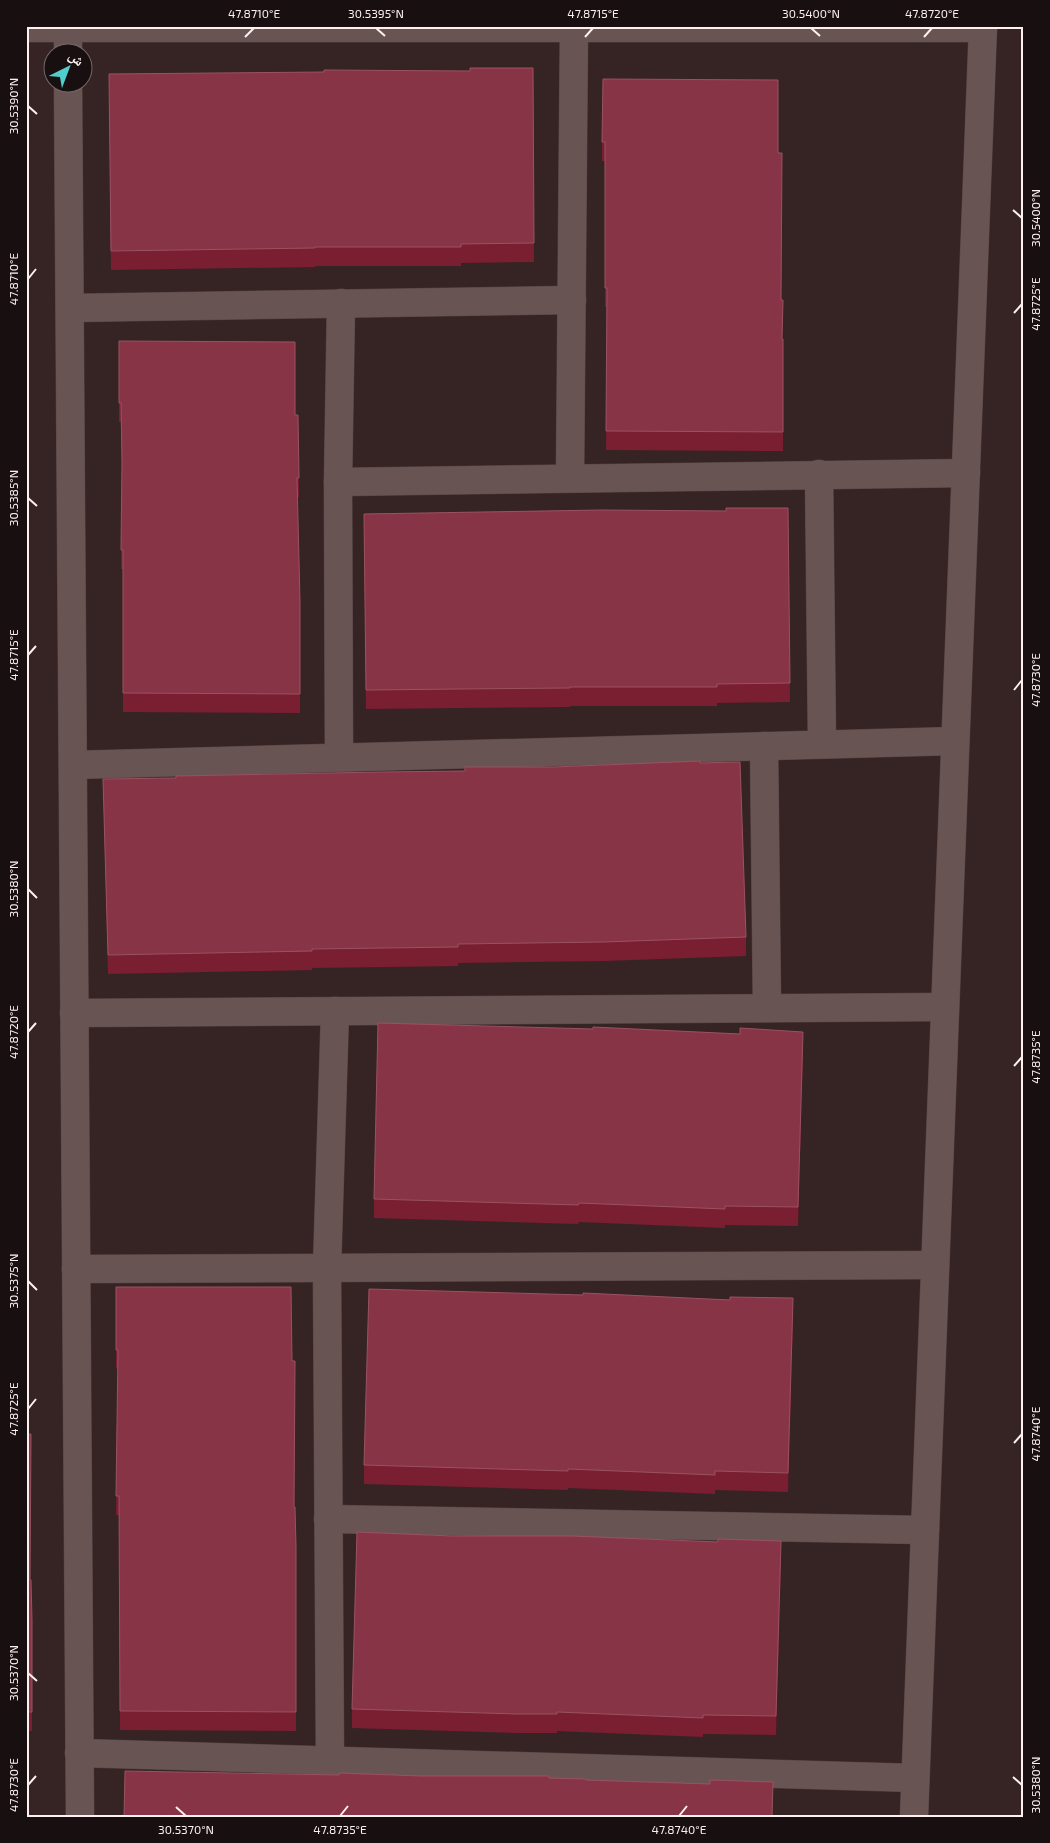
<svg xmlns="http://www.w3.org/2000/svg" width="1050" height="1843" viewBox="0 0 1050 1843" font-family="'Exo 2','Noto Naskh Arabic',sans-serif">
  <rect width="100%" height="100%" fill="#362424"/>
  <g fill="none" stroke-linecap="round" stroke-linejoin="round">
    <defs>
      <g id="street">
        <polyline points="68,26 68,52"/>
        <polyline points="26,28 983,28"/>
        <polyline points="68,82 80,1817"/>
        <polyline points="70,308 572,300"/>
        <polyline points="819,474 822,744"/>
        <polyline points="570,478 574,26"/>
        <polyline points="338,482 966,473"/>
        <polyline points="764,746 767,1008"/>
        <polyline points="339,757 338,482 341,303"/>
        <polyline points="73,765 955,741"/>
        <polyline points="74,1013 945,1007"/>
        <polyline points="76,1269 935,1265"/>
        <polyline points="328,1519 925,1530"/>
        <polyline points="79,1753 915,1778"/>
        <polyline points="330,1761 327,1268 335,1011"/>
        <polyline points="914,1817 983,26"/>
      </g>
    </defs>
    <use href="#street" stroke="#534344" stroke-width="29"/>
    <use href="#street" stroke="#695454" stroke-width="28"/>
  </g>
  <g fill="#7a1e32">
    <polygon points="533,68 534,262 461,263 461,266 315,266 315,267 111,270 109,74 470,71"/>
    <polygon points="602,142 778,153 781,300 782,339 783,339 783,451 606,450 607,307 605,307 605,161 602,161"/>
    <polygon points="119,341 295,415 298,415 299,497 297,497 300,602 300,713 123,712 123,569 121,569 122,473 121,422 119,422"/>
    <polygon points="788,508 790,702 717,703 717,706 570,706 570,707 460,708 366,709 364,514 726,511"/>
    <polygon points="103,779 746,937 746,956 604,961 458,963 458,966 312,968 312,970 108,974"/>
    <polygon points="593,1029 803,1051 798,1226 725,1225 725,1228 579,1222 578,1224 374,1218 374,1199"/>
    <polygon points="116,1287 294,1507 296,1547 296,1731 120,1730 119,1515 116,1515 118,1369 116,1368"/>
    <polygon points="793,1317 788,1492 715,1490 715,1494 568,1488 568,1490 364,1484 364,1465"/>
    <polygon points="26,1360 30,1580 32,1620 32,1731 26,1731"/>
    <polygon points="452,1536 781,1560 776,1735 703,1734 703,1737 557,1731 557,1733 517,1733 352,1728 352,1709"/>
  </g>
  <g fill="#591724">
    <polygon points="803,1032 803,1051 798,1226 798,1207"/>
    <polygon points="793,1298 793,1317 788,1492 788,1473"/>
    <polygon points="781,1541 781,1560 776,1735 776,1716"/>
  </g>
  <g fill="#883447" stroke="#9a5261">
    <polygon points="470,68 533,68 534,243 461,244 461,247 315,247 315,248 111,251 109,74 324,72 324,70 470,71"/>
    <polygon points="603,79 778,80 778,153 782,153 781,300 783,300 782,339 783,339 783,432 606,431 607,288 605,288 605,142 602,142"/>
    <polygon points="119,341 295,342 295,415 298,415 299,478 297,478 300,602 300,694 123,693 123,550 121,550 122,461 121,403 119,403"/>
    <polygon points="726,508 788,508 790,683 717,684 717,687 570,687 570,688 460,689 366,690 364,514 602,510 726,511"/>
    <polygon points="700,761 700,763 740,762 746,937 604,942 458,944 458,947 312,949 312,951 108,955 103,779 176,778 176,776 381,772 465,771 465,767 554,767"/>
    <polygon points="378,1023 593,1029 593,1027 740,1034 740,1028 803,1032 798,1207 725,1206 725,1209 579,1203 578,1205 374,1199"/>
    <polygon points="116,1287 291,1287 292,1361 295,1361 294,1507 295,1507 296,1547 296,1712 120,1711 119,1496 116,1496 118,1350 116,1350"/>
    <polygon points="369,1289 583,1295 583,1293 730,1300 730,1297 793,1298 788,1473 715,1471 715,1475 568,1469 568,1471 364,1465"/>
    <polygon points="26,1360 27,1434 31,1434 30,1580 31,1580 32,1620 32,1712 26,1712"/>
    <polygon points="357,1532 452,1536 572,1536 718,1542 718,1539 781,1541 776,1716 703,1715 703,1718 557,1712 557,1714 517,1714 352,1709"/>
    <polygon points="125,1771 339,1775 339,1773 422,1776 549,1776 549,1778 586,1779 586,1780 710,1784 710,1780 773,1782 772,1817 124,1817"/>
  </g>
  <path fill="none" stroke="#fdf0f0" stroke-width="2" d="M376 28 385 36M811 28 820 36M245 37 254 28M585 37 593 28M924 37 932 28M28 106 37 114M1013 210 1022 218M28 279 36 269M1014 313 1022 304M28 498 37 506M28 655 36 646M1014 690 1022 680M28 889 37 898M28 1032 36 1023M1014 1066 1022 1057M28 1281 37 1290M28 1409 36 1399M1014 1443 1022 1434M28 1673 37 1681M1013 1777 1022 1785M28 1785 36 1776M176 1807 186 1816M340 1816 348 1806M679 1816 687 1806"/>
  <rect width="1050" height="1843" fill="none" stroke="#180f10" stroke-width="55"/>
  <g transform="translate(68 68) rotate(42)"><circle r="24" fill="#180f10" stroke="#74696a"/>
  <path d="M0-4L9 19L0 12L-9 19Z" fill="#52cdce"/>
  <text y="-8" font-size="14" font-weight="bold" text-anchor="middle" fill="#fdf0f0">ش</text>
  </g>
  <rect x="28" y="28" width="994" height="1788" fill="none" stroke="#fdf0f0" stroke-width="2"/>
  <g font-size="12" text-anchor="middle" fill="#fdf0f0">
    <text x="254" y="18">47.8710°E</text>
    <text x="376" y="18">30.5395°N</text>
    <text x="593" y="18">47.8715°E</text>
    <text x="811" y="18">30.5400°N</text>
    <text x="932" y="18">47.8720°E</text>
    <text transform="translate(14 106) rotate(-90)" y="4">30.5390°N</text>
    <text transform="translate(1036 218) rotate(-90)" y="4">30.5400°N</text>
    <text transform="translate(14 279) rotate(-90)" y="4">47.8710°E</text>
    <text transform="translate(1036 304) rotate(-90)" y="4">47.8725°E</text>
    <text transform="translate(14 498) rotate(-90)" y="4">30.5385°N</text>
    <text transform="translate(14 655) rotate(-90)" y="4">47.8715°E</text>
    <text transform="translate(1036 680) rotate(-90)" y="4">47.8730°E</text>
    <text transform="translate(14 889) rotate(-90)" y="4">30.5380°N</text>
    <text transform="translate(14 1032) rotate(-90)" y="4">47.8720°E</text>
    <text transform="translate(1036 1057) rotate(-90)" y="4">47.8735°E</text>
    <text transform="translate(14 1281) rotate(-90)" y="4">30.5375°N</text>
    <text transform="translate(14 1409) rotate(-90)" y="4">47.8725°E</text>
    <text transform="translate(1036 1434) rotate(-90)" y="4">47.8740°E</text>
    <text transform="translate(14 1673) rotate(-90)" y="4">30.5370°N</text>
    <text transform="translate(1036 1785) rotate(-90)" y="4">30.5380°N</text>
    <text transform="translate(14 1785) rotate(-90)" y="4">47.8730°E</text>
    <text x="186" y="1834">30.5370°N</text>
    <text x="340" y="1834">47.8735°E</text>
    <text x="679" y="1834">47.8740°E</text>
  </g>
</svg>
